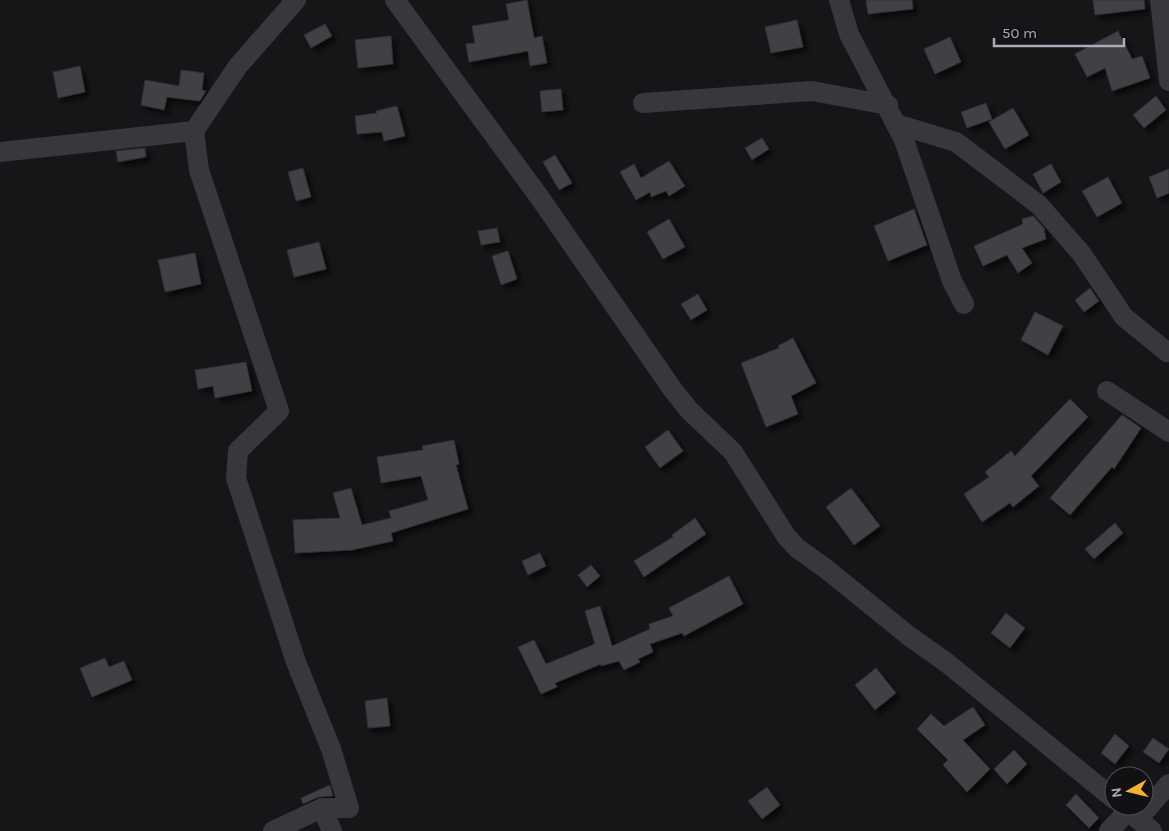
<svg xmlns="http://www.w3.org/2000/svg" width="1169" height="831" viewBox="0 0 1169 831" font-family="Karla,sans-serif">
  <defs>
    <filter id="shadow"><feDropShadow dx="4.5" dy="4.5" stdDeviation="2.5" flood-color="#0009"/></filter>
  </defs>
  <rect width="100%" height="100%" fill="#161618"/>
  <g fill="#404145" stroke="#303034" filter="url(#shadow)">
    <polygon points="527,0 534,38 542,36 547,63 530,66 528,51 469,62 466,44 475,43 472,26 509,20 506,4"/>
    <polygon points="866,0 912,0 913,9 868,14"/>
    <polygon points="1093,0 1144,0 1145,9 1095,15"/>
    <polygon points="797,20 803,47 771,53 765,27"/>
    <polygon points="325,24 332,36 311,48 304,35"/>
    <polygon points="1118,31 1132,59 1142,56 1150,78 1112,91 1105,68 1087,77 1075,54"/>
    <polygon points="391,36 393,64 358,68 355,40"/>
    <polygon points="950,37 961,62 935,74 924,49"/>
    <polygon points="80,66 85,92 58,98 53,72"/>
    <polygon points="181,70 204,73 202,90 206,91 200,101 167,97 164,110 141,105 145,80 179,86"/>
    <polygon points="561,89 563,110 542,112 540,91"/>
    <polygon points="1156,96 1166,110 1144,128 1133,115"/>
    <polygon points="986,103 992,119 967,128 961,112"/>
    <polygon points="397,106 405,136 384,141 382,132 357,134 355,116 377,113 376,111"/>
    <polygon points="1013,108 1029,135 1005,149 989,122"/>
    <polygon points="762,138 769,149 752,160 745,148"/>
    <polygon points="145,148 146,157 118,162 116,151"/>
    <polygon points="555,155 572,183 559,190 543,162"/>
    <polygon points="669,161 685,186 669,196 666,191 651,197 650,192 636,200 620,172 634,164 641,178"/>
    <polygon points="1051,164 1061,182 1043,193 1033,174"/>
    <polygon points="303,168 311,197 296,201 288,172"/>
    <polygon points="1169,169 1169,193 1157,198 1149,177"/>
    <polygon points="1108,177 1122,203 1097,217 1082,191"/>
    <polygon points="914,209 927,245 888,261 874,226"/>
    <polygon points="1033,216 1044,228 1046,239 1022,248 1032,263 1018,273 1007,255 983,266 974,246 1023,224 1022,219"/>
    <polygon points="669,219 685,247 663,259 647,232"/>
    <polygon points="497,228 500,242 481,245 478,231"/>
    <polygon points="319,242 326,269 294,277 287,250"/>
    <polygon points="508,251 517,279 501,285 492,256"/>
    <polygon points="195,253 201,284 165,292 158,260"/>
    <polygon points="1090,288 1099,301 1084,312 1075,300"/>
    <polygon points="698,294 707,310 691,320 681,304"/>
    <polygon points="1035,312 1063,326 1048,355 1021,340"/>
    <polygon points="793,338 816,383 791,396 798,414 766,427 741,363 779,348 778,346"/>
    <polygon points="246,362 252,391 215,398 213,386 198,389 195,370"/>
    <polygon points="1070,399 1088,417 1031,476 1039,486 1013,507 1010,503 982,522 964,494 989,477 985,472 1011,451 1015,456"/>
    <polygon points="1122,415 1141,428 1114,469 1112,467 1070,515 1050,498"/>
    <polygon points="668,430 683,451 660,468 645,447"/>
    <polygon points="454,440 459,464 456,465 468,509 391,533 393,541 352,550 295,553 293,520 340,518 333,493 351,488 362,525 391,518 389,511 428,500 421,476 381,483 377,457 423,450 422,446"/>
    <polygon points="851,488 880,526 854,545 826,507"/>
    <polygon points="695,518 706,534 644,577 634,561 673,537 672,535"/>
    <polygon points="1115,523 1123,533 1094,559 1085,549"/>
    <polygon points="540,553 546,566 528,575 522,561"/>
    <polygon points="591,565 600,576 587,587 578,575"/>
    <polygon points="729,576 743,604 684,636 682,633 650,644 653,652 638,659 640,662 624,670 619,661 601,666 601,664 555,683 557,687 541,694 518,647 534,640 546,664 595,644 585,611 600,606 612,646 650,629 649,624 673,616 669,608"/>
    <polygon points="1006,613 1025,628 1010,648 991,633"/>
    <polygon points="105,658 109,667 124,661 132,680 92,697 80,668"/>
    <polygon points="876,668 896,693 875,710 855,685"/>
    <polygon points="387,698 390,726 368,728 365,701"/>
    <polygon points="973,707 985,725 963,740 990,769 967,792 943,765 948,760 917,729 931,714 944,726"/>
    <polygon points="1115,734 1129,746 1115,764 1101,753"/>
    <polygon points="1153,738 1169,749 1159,763 1143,752"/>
    <polygon points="1014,750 1027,764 1007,784 994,769"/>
    <polygon points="330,785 333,796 318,797 303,804 301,798"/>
    <polygon points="767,787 780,805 762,819 748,801"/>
    <polygon points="1076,794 1099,818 1089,828 1066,805"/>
  </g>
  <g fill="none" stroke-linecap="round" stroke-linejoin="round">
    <g stroke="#37383d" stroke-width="20">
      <polyline points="395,0 540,198 673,390 689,410 733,452 786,536 797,548 825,568 909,636 947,663 1114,799"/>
      <polyline points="839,0 849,34 904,140 952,281 964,304"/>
      <polyline points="1160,0 1169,81"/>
      <polyline points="643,103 812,91 888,105"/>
      <polyline points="896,124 956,142 1039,205 1081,253 1124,317 1167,352 1169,351"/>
      <polyline points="194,131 199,170 279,411 238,451 236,478 296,662 331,749 349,808 322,808 273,831"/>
      <polyline points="0,152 194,131 238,66 296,0"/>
      <polyline points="1107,391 1169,432"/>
      <polyline points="1122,806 1152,831"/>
      <polyline points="322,808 332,831"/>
      <polyline points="1138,819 1169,784"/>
      <polyline points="1109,831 1128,811"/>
    </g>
  </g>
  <g transform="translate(1129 791) rotate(262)"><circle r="24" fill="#111113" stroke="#4d4f55"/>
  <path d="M0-4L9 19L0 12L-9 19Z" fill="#f2b134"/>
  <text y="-8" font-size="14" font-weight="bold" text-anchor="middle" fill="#a8adb8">N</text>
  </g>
  <path d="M994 38v8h130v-8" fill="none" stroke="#a8adb8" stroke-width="2.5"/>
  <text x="1002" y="38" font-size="15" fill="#a8adb8" stroke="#111113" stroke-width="4" paint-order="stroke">50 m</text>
</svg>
